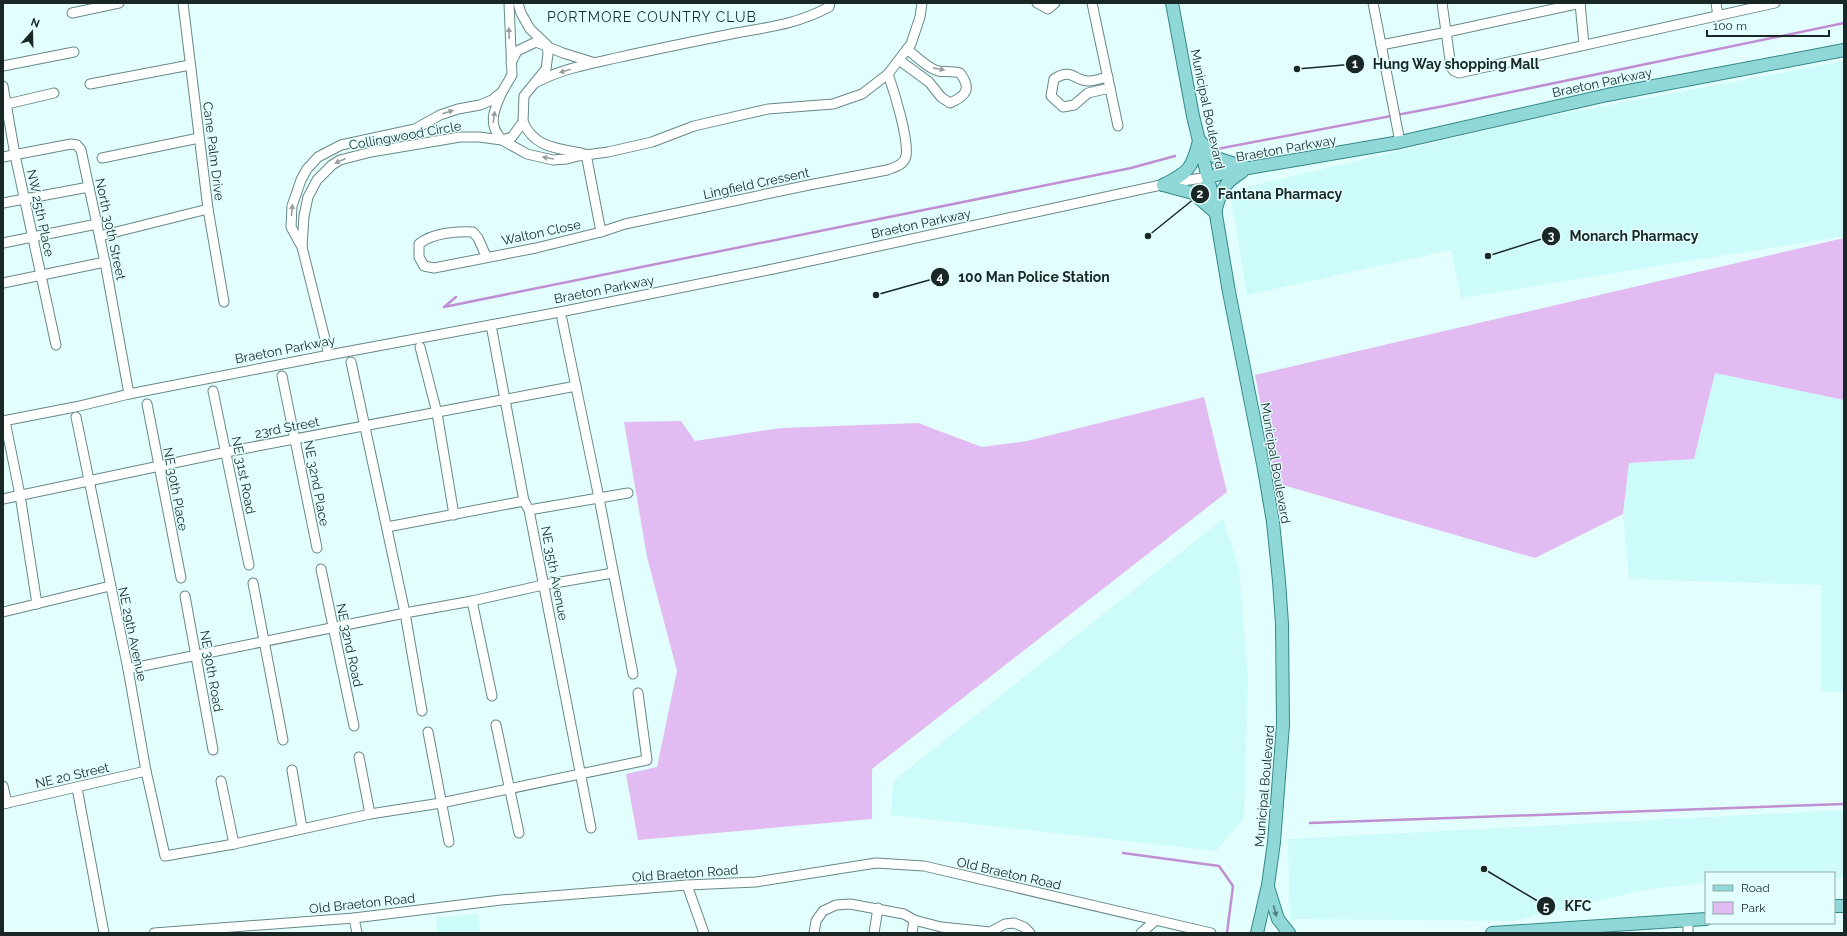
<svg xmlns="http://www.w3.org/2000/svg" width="1847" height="936" viewBox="0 0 1847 936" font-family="Raleway,sans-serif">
  <rect width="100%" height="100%" fill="#e2fffe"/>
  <g fill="#cdfbfa">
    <polygon points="1844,61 1844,236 1461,298 1451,250 1247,295 1230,191 1535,119"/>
    <polygon points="1715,373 1843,400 1844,398 1844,692 1821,692 1821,585 1629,579 1623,514 1629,463 1694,459"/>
    <polygon points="1223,519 1239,568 1248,678 1244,818 1216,851 891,815 893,781"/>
    <polygon points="1844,810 1844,878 1834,878 1834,873 1706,873 1706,883 1649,889 1512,921 1290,919 1288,839"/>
    <polygon points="478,914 480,933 437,933 436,918"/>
  </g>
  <g fill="#e2bbf2">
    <polygon points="1844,238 1844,400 1715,373 1694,459 1629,463 1623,514 1535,558 1276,483 1255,375"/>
    <polygon points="1204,397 1227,492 872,769 872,819 638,840 626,774 657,767 677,671 647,557 624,422 681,421 695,441 781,428 918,423 982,447 1027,441"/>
  </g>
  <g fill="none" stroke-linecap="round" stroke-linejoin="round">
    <g stroke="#c08fd3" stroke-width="2.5">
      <polyline points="1217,149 1444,106 1844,23"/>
      <polyline points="456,297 444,307 1131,168 1175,156"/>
      <polyline points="1310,823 1844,804"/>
      <polyline points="1123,853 1219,866 1233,886 1227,933"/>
    </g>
    <defs>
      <g id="minor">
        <polyline points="183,3 208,209 224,302"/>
        <polyline points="1037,3 1048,9 1055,3"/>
        <polyline points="1092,3 1118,126"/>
        <polyline points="1373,3 1400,142"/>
        <polyline points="1442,3 1451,67 1454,71 1459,73 1775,3"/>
        <polyline points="1580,3 1584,45"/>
        <polyline points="1716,3 1718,16"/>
        <polyline points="72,13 119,3"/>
        <polyline points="1381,45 1447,32 1581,3"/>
        <path d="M899 60 929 82 941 97 950 103C966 96 972 89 960 73 953 71 944 72 938 71 927 68 916 56 907 49"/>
        <polyline points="511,63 517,51 536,42 563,53 592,62"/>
        <polyline points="3,66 74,52"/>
        <path d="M1108 77C1102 78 1095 81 1089 81 1075 82 1073 67 1054 79L1051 96 1063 107 1074 105 1088 93 1110 88"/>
        <path d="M535 83C561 69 589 64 616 58 656 49 696 41 736 33 770 27 797 24 829 7L830 3"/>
        <polyline points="90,84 190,65"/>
        <polyline points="3,86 15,155 56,345"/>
        <path d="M502 92C494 110 487 124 502 140"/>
        <polyline points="3,105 54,93"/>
        <path d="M523 122C535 148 556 148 581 153"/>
        <polyline points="502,140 512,137 523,122 524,96 546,69 548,54 547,45 530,29 521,13 518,3"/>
        <path d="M586 154 601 232 625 224 809 185 887 170C895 167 904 165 906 156 909 139 894 91 888 74"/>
        <polyline points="3,157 71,144 77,145 81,150 105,262 129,394"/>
        <polyline points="102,158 199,138"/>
        <polyline points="3,203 89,187"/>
        <polyline points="100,236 208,209"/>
        <polyline points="3,243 97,224"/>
        <polyline points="302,247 291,227 292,206 301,180 307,169 318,157 341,145 415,129 440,115 458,109 480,105 492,100 502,92 512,75 509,3"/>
        <path d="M486 256 478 238 473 232C456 231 432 233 419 244V257L424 266 434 268 536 248 601 232"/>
        <polyline points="3,283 105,262"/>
        <polyline points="562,319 599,498 633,674"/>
        <polyline points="491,325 524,501 529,510 591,828"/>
        <polyline points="420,347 437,413 454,515"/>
        <polyline points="329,355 302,247 304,216 308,197 317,180 332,165 340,160 371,152 460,137 479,137 502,140 527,154 553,160 567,159 578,156 608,152 652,142 694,126 768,109 833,104 862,94 888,74 911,44 920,17 922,3"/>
        <polyline points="351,362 405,613 422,711"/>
        <polyline points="282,376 317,548"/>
        <polyline points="213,391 249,565"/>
        <polyline points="147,404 181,578"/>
        <polyline points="76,417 128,669 146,771 165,856 234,844 370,814 441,803 647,760 638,693"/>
        <polyline points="3,421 75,407 129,394 329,355 560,312 773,269 1170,183 1208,177"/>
        <polyline points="5,421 20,495 37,604"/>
        <polyline points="3,499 226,452 576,386"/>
        <polyline points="529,510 628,493"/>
        <polyline points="387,527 524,501"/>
        <polyline points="321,569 354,726"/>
        <polyline points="253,583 283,740"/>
        <polyline points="185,596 213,750"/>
        <polyline points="472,601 492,696"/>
        <polyline points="3,612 110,586"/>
        <polyline points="128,669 405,613 472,601 543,585 613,573"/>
        <polyline points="496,725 519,833"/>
        <polyline points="428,732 449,842"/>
        <polyline points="359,757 370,814"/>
        <polyline points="292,770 302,828"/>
        <polyline points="221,781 234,844"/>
        <polyline points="3,786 7,803"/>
        <polyline points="77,788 104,933"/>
        <polyline points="3,804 146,771"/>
        <polyline points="687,885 704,933"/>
        <polyline points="354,918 357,933"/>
        <polyline points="1688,920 1688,933"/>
        <polyline points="154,933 354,918 501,900 687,885 756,882 876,863 924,866 1211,933"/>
        <polyline points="814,933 816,921 823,911 836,905 850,904 904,914 914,920 941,927 990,932 1005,924 1014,923 1024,927 1030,933"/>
        <polyline points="874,933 878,908"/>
        <polyline points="912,933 914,920"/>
        <polyline points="1141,933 1156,920"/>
      </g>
      <g id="major">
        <polyline points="1172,3 1193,116 1214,203 1229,292 1264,469 1273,522 1279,581 1282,624 1283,725 1274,842 1268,885 1257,933"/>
        <polyline points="1200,141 1216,158 1244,167"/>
        <polyline points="1208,177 1237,170 1400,142 1607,95 1844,50"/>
        <path d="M1163 185C1189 172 1192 169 1199 141"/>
        <polyline points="1163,185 1193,193 1216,213"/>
        <path d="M1216 209C1221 190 1224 183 1242 172"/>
        <polyline points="1268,887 1278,919 1289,933"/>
        <polyline points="1834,906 1844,906"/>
        <polyline points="1492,933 1706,919"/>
      </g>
    </defs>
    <use href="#minor" stroke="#678887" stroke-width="11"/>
    <use href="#major" stroke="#368888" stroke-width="14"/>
    <use href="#minor" stroke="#fff" stroke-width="9"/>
    <use href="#major" stroke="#90d7d7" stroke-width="12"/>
  </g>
  <defs><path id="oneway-solid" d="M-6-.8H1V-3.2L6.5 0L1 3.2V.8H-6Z"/></defs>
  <g fill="#989e9e">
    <use href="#oneway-solid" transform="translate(509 33) rotate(-92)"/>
    <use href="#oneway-solid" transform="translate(939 69) rotate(11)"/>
    <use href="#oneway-solid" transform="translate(565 71) rotate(164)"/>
    <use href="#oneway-solid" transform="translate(448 112) rotate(-18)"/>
    <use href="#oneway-solid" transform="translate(494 117) rotate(-82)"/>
    <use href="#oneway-solid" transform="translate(548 158) rotate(-170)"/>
    <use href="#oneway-solid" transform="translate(340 161) rotate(156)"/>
    <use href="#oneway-solid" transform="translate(292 210) rotate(-85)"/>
  </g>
  <use fill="#547f7f" href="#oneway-solid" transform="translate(1275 911) rotate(75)"/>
  <g text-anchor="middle" stroke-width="3" stroke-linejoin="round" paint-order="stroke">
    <g font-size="13" fill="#192727" stroke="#e2fffe">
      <text transform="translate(1602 82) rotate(-12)" y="5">Braeton Parkway</text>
      <text transform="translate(1208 109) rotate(78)" y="5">Municipal Boulevard</text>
      <text transform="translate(405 135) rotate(-10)" y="5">Collingwood Circle</text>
      <text transform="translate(1286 148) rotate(-10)" y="5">Braeton Parkway</text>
      <text transform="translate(214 151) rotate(83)" y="5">Cane Palm Drive</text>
      <text transform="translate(756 183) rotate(-12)" y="5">Lingfield Cressent</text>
      <text transform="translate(41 213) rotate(78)" y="5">NW 25th Place</text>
      <text transform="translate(921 223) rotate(-12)" y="5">Braeton Parkway</text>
      <text transform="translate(111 229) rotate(78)" y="5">North 30th Street</text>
      <text transform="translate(541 232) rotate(-12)" y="5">Walton Close</text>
      <text transform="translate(604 289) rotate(-11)" y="5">Braeton Parkway</text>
      <text transform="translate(285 349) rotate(-11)" y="5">Braeton Parkway</text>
      <text transform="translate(287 427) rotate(-11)" y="5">23rd Street</text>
      <text transform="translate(1276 463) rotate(80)" y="5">Municipal Boulevard</text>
      <text transform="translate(244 475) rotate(79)" y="5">NE 31st Road</text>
      <text transform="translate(317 483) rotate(79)" y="5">NE 32nd Place</text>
      <text transform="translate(176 489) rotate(79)" y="5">NE 30th Place</text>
      <text transform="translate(555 573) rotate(79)" y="5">NE 35th Avenue</text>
      <text transform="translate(133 634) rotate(78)" y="5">NE 29th Avenue</text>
      <text transform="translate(350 645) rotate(78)" y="5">NE 32nd Road</text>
      <text transform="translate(212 671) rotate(80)" y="5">NE 30th Road</text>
      <text transform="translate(72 775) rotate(-13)" y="5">NE 20 Street</text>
      <text transform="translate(1264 786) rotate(-85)" y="5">Municipal Boulevard</text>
      <text transform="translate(685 873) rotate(-4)" y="5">Old Braeton Road</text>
      <text transform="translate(1009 873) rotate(13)" y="5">Old Braeton Road</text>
      <text transform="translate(362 903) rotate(-6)" y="5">Old Braeton Road</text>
    </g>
    <g font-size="14" letter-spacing="1" fill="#0f2f2f" stroke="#e2fffe">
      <text x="652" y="22">PORTMORE COUNTRY CLUB</text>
    </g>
  </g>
  <path fill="none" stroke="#192727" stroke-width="1.5" d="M1297 69L1355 64M1148 236L1200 194M1488 256L1551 236M876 295L940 277M1484 869L1546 906"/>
  <g fill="#192727" stroke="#e2fffe" stroke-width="1.5">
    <circle cx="1297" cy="69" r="4"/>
    <circle cx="1148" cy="236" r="4"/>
    <circle cx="1488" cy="256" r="4"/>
    <circle cx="876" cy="295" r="4"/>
    <circle cx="1484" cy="869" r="4"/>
    <circle cx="1355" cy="64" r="10"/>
    <circle cx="1200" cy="194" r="10"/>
    <circle cx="1551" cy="236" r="10"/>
    <circle cx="940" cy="277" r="10"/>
    <circle cx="1546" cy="906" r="10"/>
  </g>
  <g font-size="12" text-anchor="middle" font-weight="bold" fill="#fff">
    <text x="1355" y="68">1</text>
    <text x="1200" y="198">2</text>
    <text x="1551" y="240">3</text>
    <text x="940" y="281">4</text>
    <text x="1546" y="911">5</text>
  </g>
  <g font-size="14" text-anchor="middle" font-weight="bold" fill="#192727" stroke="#e2fffe" stroke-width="3" stroke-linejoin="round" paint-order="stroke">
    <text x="1456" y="69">Hung Way shopping Mall</text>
    <text x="1280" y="199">Fantana Pharmacy</text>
    <text x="1634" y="241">Monarch Pharmacy</text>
    <text x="1034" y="282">100 Man Police Station</text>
    <text x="1578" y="911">KFC</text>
  </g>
  <rect width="1847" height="936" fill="none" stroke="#192727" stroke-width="8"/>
  <rect x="1705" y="872" width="130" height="52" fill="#e2fffe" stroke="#92a9a8"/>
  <rect x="1713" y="885" width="20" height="6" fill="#90d7d7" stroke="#92a9a8"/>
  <text x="1741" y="892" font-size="12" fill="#192727">Road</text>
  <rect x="1713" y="902" width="20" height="12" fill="#e2bbf2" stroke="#92a9a8"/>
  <text x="1741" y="912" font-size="12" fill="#192727">Park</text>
  <g transform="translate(32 32) rotate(20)" stroke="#e2fffe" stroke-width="3" paint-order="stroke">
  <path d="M0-3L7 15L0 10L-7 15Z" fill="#192727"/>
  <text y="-6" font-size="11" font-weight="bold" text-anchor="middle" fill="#192727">N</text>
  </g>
  <path d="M1707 30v6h122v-6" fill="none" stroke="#192727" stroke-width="2"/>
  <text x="1713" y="30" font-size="12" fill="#192727" stroke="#e2fffe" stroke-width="3" paint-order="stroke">100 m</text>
</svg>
